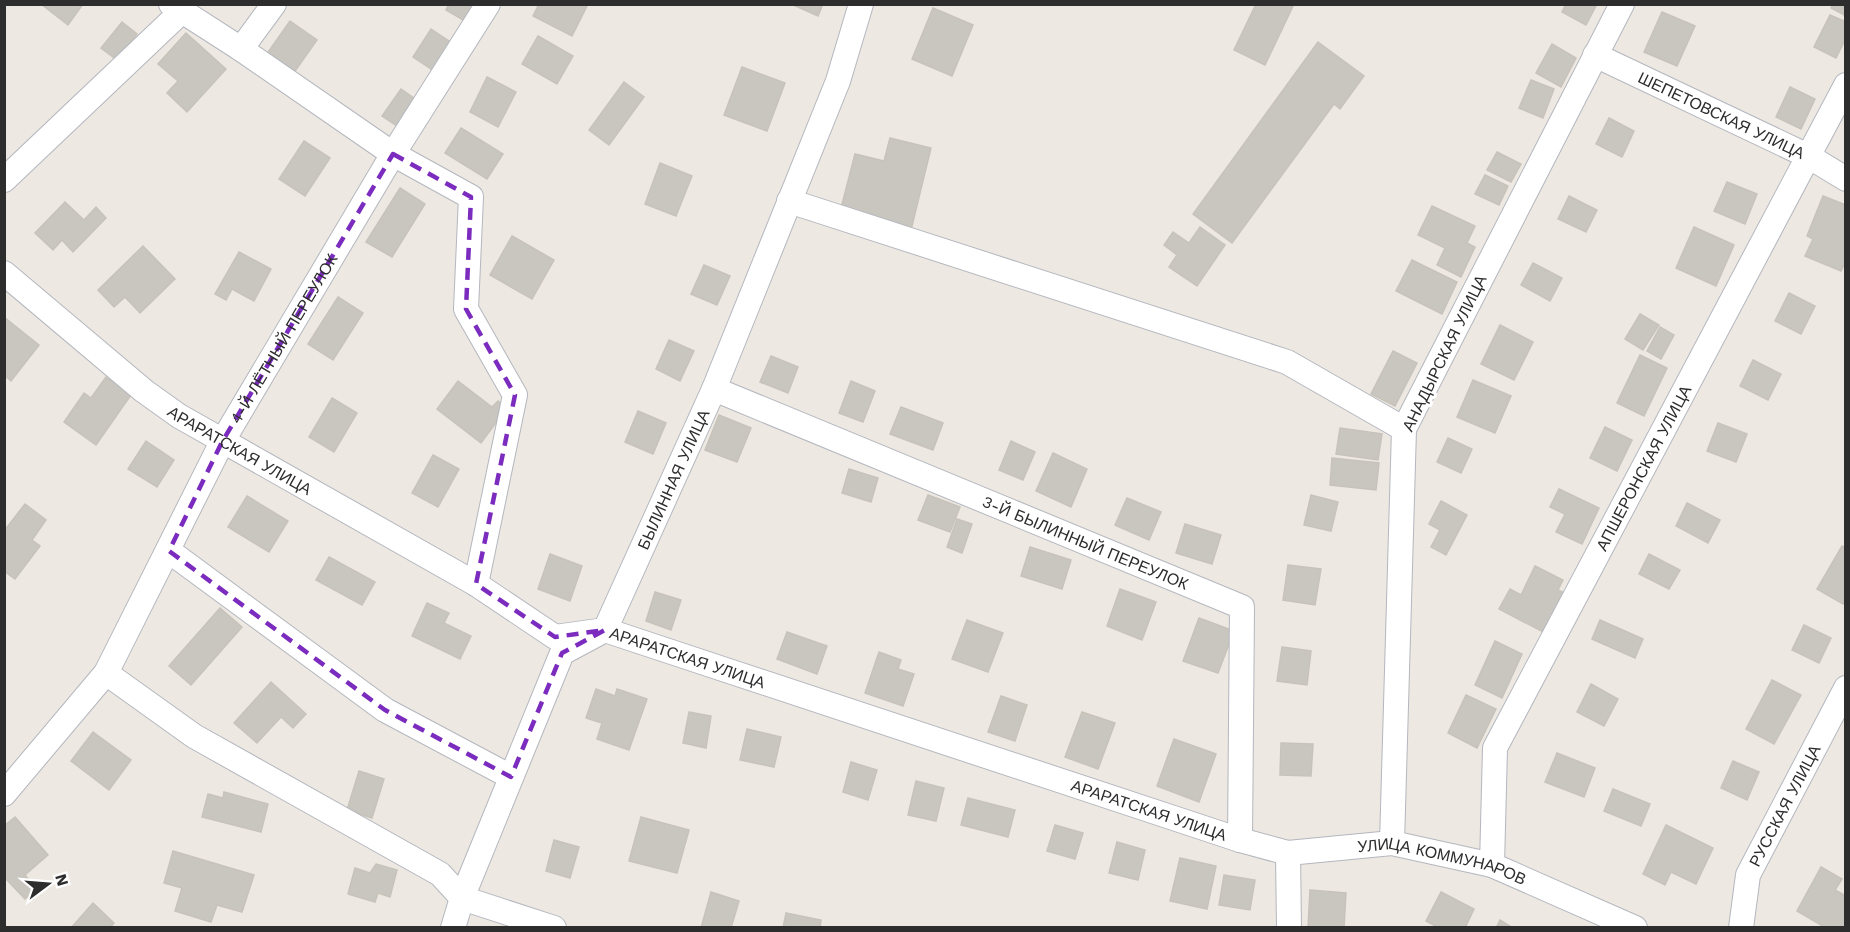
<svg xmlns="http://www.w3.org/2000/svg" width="1850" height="932" viewBox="0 0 1850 932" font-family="'Work Sans',sans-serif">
  <rect width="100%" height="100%" fill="#ede8e1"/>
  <g fill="#c9c6bf" stroke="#c8c3ba" stroke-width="1.5">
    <polygon points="41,4 83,4 68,25"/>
    <polygon points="449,4 481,4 470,24 446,10"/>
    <polygon points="539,4 588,4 572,36 533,16"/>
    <polygon points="791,4 823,4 818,16"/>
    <polygon points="1256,4 1294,4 1265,65 1234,50"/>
    <polygon points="1566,4 1597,4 1586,25 1562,12"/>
    <polygon points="1833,4 1846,4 1846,16 1831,8"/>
    <polygon points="933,8 973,25 952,76 912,59"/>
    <polygon points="1662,12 1695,26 1677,66 1644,52"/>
    <polygon points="1830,15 1846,22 1846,38 1836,58 1814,47"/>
    <polygon points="290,21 317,40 293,74 266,55"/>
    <polygon points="122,22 137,34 117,60 101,48"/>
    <polygon points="431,29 455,45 437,73 413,57"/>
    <polygon points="186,33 226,69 187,112 167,93 178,81 158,64"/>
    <polygon points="538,36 573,56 557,84 522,64"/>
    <polygon points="1318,42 1364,76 1340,109 1334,104 1232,243 1193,214"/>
    <polygon points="1552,44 1576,58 1561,87 1536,73"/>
    <polygon points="742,67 785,83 767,131 724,115"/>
    <polygon points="487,77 516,92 498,127 470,112"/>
    <polygon points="1531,80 1554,89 1543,118 1519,108"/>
    <polygon points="624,82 644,97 609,145 589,130"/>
    <polygon points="1790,87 1815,99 1801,129 1776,117"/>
    <polygon points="401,89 421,103 403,130 382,116"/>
    <polygon points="1609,118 1634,131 1622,157 1596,144"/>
    <polygon points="461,128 503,154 487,179 445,153"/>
    <polygon points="890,138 931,148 911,230 840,212 855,154 884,161"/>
    <polygon points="304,141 330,158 305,196 279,179"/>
    <polygon points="1497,152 1521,164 1511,182 1487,170"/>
    <polygon points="660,163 692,176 676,216 645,204"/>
    <polygon points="1485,175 1508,186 1499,205 1475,194"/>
    <polygon points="1727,182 1757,194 1745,224 1714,211"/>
    <polygon points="400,188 425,204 392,257 366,242"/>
    <polygon points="1569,196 1597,210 1586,232 1558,219"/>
    <polygon points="1823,196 1846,205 1846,261 1841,271 1805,256 1813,239 1807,236"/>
    <polygon points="65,202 84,220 96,207 106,218 73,252 62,240 53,250 35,233"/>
    <polygon points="1432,206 1475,226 1467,243 1475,247 1461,277 1437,265 1445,248 1418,235"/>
    <polygon points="1200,227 1225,245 1197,286 1169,267 1177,255 1164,245 1173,232 1189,243"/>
    <polygon points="1694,227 1734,245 1716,286 1676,268"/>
    <polygon points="512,236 554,260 532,299 490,275"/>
    <polygon points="143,246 175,279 140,313 125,297 114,307 98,290"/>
    <polygon points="239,252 271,269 254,301 232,289 226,300 215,294"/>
    <polygon points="1412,260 1457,282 1442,314 1396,291"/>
    <polygon points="1533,263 1562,278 1550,301 1521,285"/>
    <polygon points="704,265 730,276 717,305 691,294"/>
    <polygon points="1789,293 1815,306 1801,334 1775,321"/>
    <polygon points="338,297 363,313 333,360 308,344"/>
    <polygon points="1640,314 1659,325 1643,350 1625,339"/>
    <polygon points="4,317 39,345 11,381 4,375"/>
    <polygon points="1500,325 1533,342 1514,380 1481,364"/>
    <polygon points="1660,327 1674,335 1661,359 1647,351"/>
    <polygon points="669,340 694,351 680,381 656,369"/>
    <polygon points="1393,351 1417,363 1395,406 1371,394"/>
    <polygon points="1640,355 1667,368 1644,416 1617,403"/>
    <polygon points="771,356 798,367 788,393 760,382"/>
    <polygon points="1753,360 1781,374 1768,400 1740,386"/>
    <polygon points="106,377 131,395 96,445 64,422 84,393 91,398"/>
    <polygon points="1473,380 1511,396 1495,433 1457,417"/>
    <polygon points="458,381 492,407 498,401 507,408 481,443 437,409"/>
    <polygon points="851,381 875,391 863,422 839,413"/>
    <polygon points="332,398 357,413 334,452 309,437"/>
    <polygon points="901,407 943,423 933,450 890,434"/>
    <polygon points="638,411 666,423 653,454 625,442"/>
    <polygon points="719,415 751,428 737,462 705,450"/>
    <polygon points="1718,423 1747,434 1736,462 1707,451"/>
    <polygon points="1605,427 1632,440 1617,471 1590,458"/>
    <polygon points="1340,428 1382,434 1378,460 1336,454"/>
    <polygon points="1448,438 1472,449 1461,473 1437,462"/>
    <polygon points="146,441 174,460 157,487 128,469"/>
    <polygon points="1011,441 1035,452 1023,480 999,470"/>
    <polygon points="1053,453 1087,469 1071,507 1036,491"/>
    <polygon points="433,455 459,469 438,507 412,493"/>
    <polygon points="1332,458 1379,463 1376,490 1330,485"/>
    <polygon points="849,469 878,478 871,502 842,493"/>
    <polygon points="1559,489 1599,508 1582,544 1556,532 1565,514 1550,507"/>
    <polygon points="928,495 960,507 950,532 918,520"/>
    <polygon points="1311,495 1338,502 1331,531 1304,525"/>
    <polygon points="247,496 288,521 269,552 228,527"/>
    <polygon points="1127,498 1161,512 1149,540 1115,525"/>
    <polygon points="1441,501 1467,515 1446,555 1431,547 1440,530 1429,524"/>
    <polygon points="1687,503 1720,520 1708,543 1676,526"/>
    <polygon points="25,504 46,520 32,540 40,546 15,579 4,571 4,531"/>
    <polygon points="957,519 972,524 962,553 947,547"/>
    <polygon points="1185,524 1221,535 1212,564 1176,553"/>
    <polygon points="1842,546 1846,548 1846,600 1843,604 1817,589"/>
    <polygon points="1030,547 1071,560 1062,589 1021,576"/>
    <polygon points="550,554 582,566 570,601 538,589"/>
    <polygon points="1649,554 1680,570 1669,589 1639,574"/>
    <polygon points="329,557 375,582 362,605 316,580"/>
    <polygon points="1288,565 1321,569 1315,605 1283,600"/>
    <polygon points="1535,566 1563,580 1558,590 1569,595 1549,635 1499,609 1510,589 1521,595"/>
    <polygon points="1120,589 1156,602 1142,640 1107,626"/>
    <polygon points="655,592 681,600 671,630 646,621"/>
    <polygon points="427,603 449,613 444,623 471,636 460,659 412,636"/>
    <polygon points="220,608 242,627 191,685 169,666"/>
    <polygon points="1199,618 1234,631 1218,673 1183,661"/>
    <polygon points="967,620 1003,633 988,672 952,659"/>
    <polygon points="1600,620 1643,639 1635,658 1592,639"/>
    <polygon points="1804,625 1831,638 1819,663 1792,650"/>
    <polygon points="787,632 827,646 817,674 777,659"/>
    <polygon points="1495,641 1522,654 1502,698 1475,685"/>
    <polygon points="1282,647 1311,651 1307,685 1277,681"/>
    <polygon points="879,652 901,660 898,669 914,674 903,706 865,693"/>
    <polygon points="1772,680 1801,695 1774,744 1746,729"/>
    <polygon points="271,682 306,714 293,728 281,717 257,743 234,723"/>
    <polygon points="1591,684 1618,699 1604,726 1577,712"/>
    <polygon points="596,689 615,696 617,689 647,699 629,750 597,739 602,723 586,718"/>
    <polygon points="1466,695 1496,709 1477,748 1448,733"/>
    <polygon points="1001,696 1027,705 1015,741 988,732"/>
    <polygon points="689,712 711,716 706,748 683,743"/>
    <polygon points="1082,712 1115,723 1098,769 1065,757"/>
    <polygon points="747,729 781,737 774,767 740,760"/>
    <polygon points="93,732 131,760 109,790 71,761"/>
    <polygon points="1174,739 1216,754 1199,802 1157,786"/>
    <polygon points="1281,743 1313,744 1311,776 1280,775"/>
    <polygon points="1557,753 1595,768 1584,797 1545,782"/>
    <polygon points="1733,761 1759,772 1747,800 1721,788"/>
    <polygon points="851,762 877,770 868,800 843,792"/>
    <polygon points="359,771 384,779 372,818 347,810"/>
    <polygon points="916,781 944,788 936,821 908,815"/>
    <polygon points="1613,789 1650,804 1641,826 1604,811"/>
    <polygon points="224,792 268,804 261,832 202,817 208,794 223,798"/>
    <polygon points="968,798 1015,810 1008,837 961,825"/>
    <polygon points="15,817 48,855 25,875 36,889 25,899 4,877 4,826"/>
    <polygon points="641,817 689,830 677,873 629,861"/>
    <polygon points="1055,825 1083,833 1075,859 1047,851"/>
    <polygon points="1666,825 1713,848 1696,884 1671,872 1665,885 1643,874"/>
    <polygon points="554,840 579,847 570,878 546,871"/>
    <polygon points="1117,842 1145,850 1138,880 1109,873"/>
    <polygon points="173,851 254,875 242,912 217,905 211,922 175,911 182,888 164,883"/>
    <polygon points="1180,858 1216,866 1207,909 1170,901"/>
    <polygon points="376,864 397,870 390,897 378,893 375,902 348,894 355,868 370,873"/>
    <polygon points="1821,867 1842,879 1835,890 1846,896 1845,928 1826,928 1797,911"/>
    <polygon points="1224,875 1255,880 1250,910 1219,905"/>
    <polygon points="1310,890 1346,893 1344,928 1308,928"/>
    <polygon points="711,892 739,901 731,928 701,928"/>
    <polygon points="1441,892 1474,909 1465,928 1439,928 1426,921"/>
    <polygon points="93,903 114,923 110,928 71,928"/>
    <polygon points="786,913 821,920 820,928 783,928"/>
    <polygon points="1500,920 1513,928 1496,928"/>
  </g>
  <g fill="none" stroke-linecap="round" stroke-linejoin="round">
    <defs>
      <g id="minor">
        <polyline points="171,4 241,49 393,154 471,197 466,309 515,395 476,584"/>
        <polyline points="241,49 274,4"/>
        <path id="s1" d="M1595 55 1808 156 1846 179"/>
        <polyline points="4,180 181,12"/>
        <polyline points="789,201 1287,362 1404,429"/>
        <path id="s2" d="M4 273 144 391 179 416 476 584 555 637 605 630 1240 840 1288 853 1392 843 1492 865 1635 928"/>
        <path id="s3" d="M714 389 1242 607 1240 840"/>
        <polyline points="169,551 385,710 511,777"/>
        <polyline points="106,673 194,736 440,874 462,898 554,928"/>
        <path id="s4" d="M4 794 106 673 222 442 393 154 488 4"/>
        <polyline points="1392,843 1404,429 1622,4"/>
        <polyline points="1288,853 1289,928"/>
        <path id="s5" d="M1492 865 1495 748 1846 85"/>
        <path id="s6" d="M453 928 462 898 562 653 605 630 714 389 838 81 861 4"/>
        <path id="s7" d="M1741 928 1748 875 1846 688"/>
      </g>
    </defs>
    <use href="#minor" stroke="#b4b7bf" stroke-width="26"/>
    <use href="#minor" stroke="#fff" stroke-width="24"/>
  </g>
  <path fill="none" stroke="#7b2cbf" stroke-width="4.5" stroke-dasharray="12 8" stroke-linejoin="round" d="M393 154 471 197 466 309 515 395 476 584 555 637 605 630 562 653 511 777 385 710 169 551 222 442Z"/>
  <g text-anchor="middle" stroke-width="6" stroke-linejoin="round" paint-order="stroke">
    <g font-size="16" fill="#2d2d2d" stroke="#fff">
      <text dy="6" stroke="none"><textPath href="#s1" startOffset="140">ШЕПЕТОВСКАЯ УЛИЦА</textPath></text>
      <text dy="6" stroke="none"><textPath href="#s4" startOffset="537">4-Й ЛЁТНЫЙ ПЕРЕУЛОК</textPath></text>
      <text transform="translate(1444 353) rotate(-64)" y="6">АНАДЫРСКАЯ УЛИЦА</text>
      <text dy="6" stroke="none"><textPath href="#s2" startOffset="296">АРАРАТСКАЯ УЛИЦА</textPath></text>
      <text dy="6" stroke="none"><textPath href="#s5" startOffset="434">АПШЕРОНСКАЯ УЛИЦА</textPath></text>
      <text dy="6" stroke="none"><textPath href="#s6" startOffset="510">БЫЛИННАЯ УЛИЦА</textPath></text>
      <text dy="6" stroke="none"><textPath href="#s3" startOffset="402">3-Й БЫЛИННЫЙ ПЕРЕУЛОК</textPath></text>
      <text dy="6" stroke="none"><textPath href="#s2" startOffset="800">АРАРАТСКАЯ УЛИЦА</textPath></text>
      <text dy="6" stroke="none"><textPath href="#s7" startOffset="132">РУССКАЯ УЛИЦА</textPath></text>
      <text dy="6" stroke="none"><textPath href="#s2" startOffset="1286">АРАРАТСКАЯ УЛИЦА</textPath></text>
      <text dy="6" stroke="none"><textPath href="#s2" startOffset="1588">УЛИЦА КОММУНАРОВ</textPath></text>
    </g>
  </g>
  <rect width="1850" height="932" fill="none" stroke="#2d2d2d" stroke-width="12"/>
  <g transform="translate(48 884) rotate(74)" stroke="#ffffff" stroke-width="4.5" paint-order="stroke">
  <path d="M0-4.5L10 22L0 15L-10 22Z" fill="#2d2d2d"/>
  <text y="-9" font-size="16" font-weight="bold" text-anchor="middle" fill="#2d2d2d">N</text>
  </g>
</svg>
